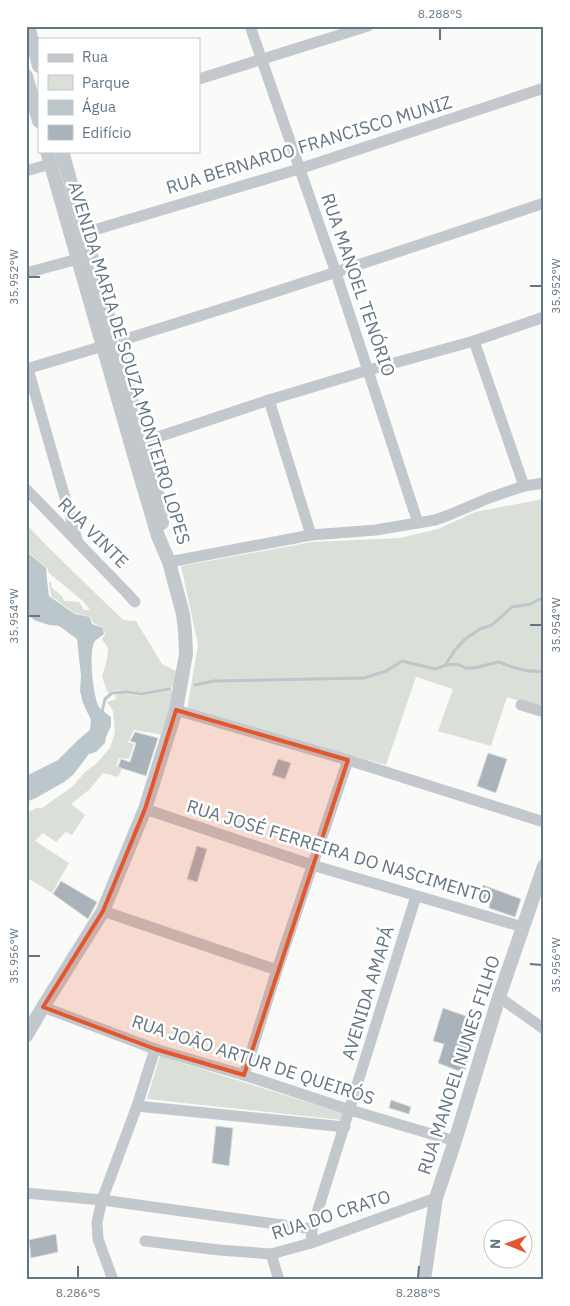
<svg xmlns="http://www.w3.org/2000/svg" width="570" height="1306" viewBox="0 0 570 1306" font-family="'IBM Plex Sans',sans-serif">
  <rect width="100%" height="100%" fill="#fafaf8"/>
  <g fill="#dadfd7">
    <polygon points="544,498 544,709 507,697 491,746 438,731 453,689 416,677 386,765 187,710 198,645 181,566 312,542 400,538 438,529 475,512 538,500"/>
    <path d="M26 524 48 547 123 620 136 621 162 664 180 673 178 686C166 688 154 691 143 692 131 693 118 687 108 693L102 677 107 659 108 648 102 639 105 634 103 628 93 623 91 617 75 613 51 596 49 582H51L52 588 62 596 64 601 79 602 84 610H90L83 601 49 573 47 568 26 550Z"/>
    <polygon points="176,690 164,735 134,730 128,742 134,744 129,759 119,758 116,766 122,769 118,777 103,773 90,789 71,804 85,815 72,835 66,832 56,842 43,833 35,841 69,863 52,893 26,877 26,813 37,808 42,808 72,787 86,771 96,764 110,748 115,732 113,711 107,702 117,699 114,695 124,694 140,696"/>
    <polygon points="160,1056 342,1113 342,1120 147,1099"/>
  </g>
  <path fill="#bbc7cb" d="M26 551 46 568 47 580 49 596 75 614 90 617 92 624 103 628 104 634C102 636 97 639 95 641 88 651 93 696 99 707 102 711 108 714 111 717V726L106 737 105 743 96 752 89 754 73 775 64 782 36 798 26 802V776L58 760 79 739 90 730 91 720 83 703 80 691 81 676 77 639 59 626 49 625 34 620 26 611Z"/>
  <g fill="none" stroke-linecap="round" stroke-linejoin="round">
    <g stroke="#bbc7cb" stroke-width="3">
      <polyline points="446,664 455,650 465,639 480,629 492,625 512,607 531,604 538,600 544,598"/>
      <path d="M195 685 214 681 364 678 386 671 402 661 435 669 446 665 457 664 466 668H474L499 662C513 668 528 673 544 671"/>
      <polyline points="102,712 105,699 112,693 126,692 141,694 170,689"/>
    </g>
  </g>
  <g fill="#aab3b9" stroke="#dcdcda">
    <polygon points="135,732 158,738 146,776 118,767 121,759 130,762 136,743 130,741"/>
    <polygon points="488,753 507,759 496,793 477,786"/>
    <polygon points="278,759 291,763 285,779 272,775"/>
    <polygon points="197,846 207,849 197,882 187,879"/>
    <polygon points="61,881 97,902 88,919 53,894"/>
    <polygon points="483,885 521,899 515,917 489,908 490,902 479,898"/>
    <polygon points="443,1008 480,1021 464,1073 438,1063 444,1044 433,1041"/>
    <polygon points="391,1100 411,1107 409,1114 389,1108"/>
    <polygon points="216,1126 233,1128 229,1166 212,1163"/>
    <polygon points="56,1234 58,1252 31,1258 29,1240"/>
  </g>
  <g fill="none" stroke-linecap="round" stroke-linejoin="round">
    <g stroke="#c3c8cc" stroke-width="11">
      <polyline points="250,26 336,273 418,523"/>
      <polyline points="199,79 368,26"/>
      <polyline points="26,171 64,160"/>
      <polyline points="84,233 299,169 544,88"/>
      <polyline points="26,273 78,259"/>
      <polyline points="474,341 524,486"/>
      <path d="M26 369C200 318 372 261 544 203"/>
      <polyline points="28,369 78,543"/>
      <polyline points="269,400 311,535"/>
      <polyline points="143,442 269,400 369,370 474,341 544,317"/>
      <polyline points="26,489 126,592 135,602"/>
      <polyline points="169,562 311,535 376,530 435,520 449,515 489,498 524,486 544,483"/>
      <polyline points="521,705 544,712"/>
      <polyline points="176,710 348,760 544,822"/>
      <polyline points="145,809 312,865 523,927"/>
      <polyline points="103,911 277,970"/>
      <polyline points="499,997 544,1029"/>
      <polyline points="43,1007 155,1049 244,1075 350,1110 455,1141"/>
      <polyline points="244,1075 277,970 348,760"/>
      <polyline points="137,1106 345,1127"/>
      <polyline points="26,1193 102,1200 312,1229"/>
      <polyline points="145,1241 219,1250 271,1254 311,1243 436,1198"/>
      <polyline points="311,1243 312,1229 416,896"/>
      <polyline points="271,1254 279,1280"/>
      <polyline points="113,1280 98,1239 97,1222 102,1200 137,1106 155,1049"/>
    </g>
    <g stroke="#c3c8cc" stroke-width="14">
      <polyline points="28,26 39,66"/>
      <polyline points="26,76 39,121"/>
      <polyline points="62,151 143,442 157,493 162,523"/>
      <polyline points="26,1036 43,1007 103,911 145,809 176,710 186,654 185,631 183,614 169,562 158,536 135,458 47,151"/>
      <polyline points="424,1280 436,1198 455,1141 499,997 544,866"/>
    </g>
  </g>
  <path fill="#e4572e" fill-opacity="0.2" stroke="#e4572e" stroke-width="4" stroke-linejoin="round" d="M176 710 348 760 244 1075 155 1049 43 1007 103 911 145 809Z"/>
  <path fill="none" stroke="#657683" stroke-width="2" d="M440 40V28M28 277H40M530 286H542M28 616H40M530 625H542M28 956H40M530 964 542 965M78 1278V1266M418 1278 419 1266"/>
  <g text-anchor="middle" stroke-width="5" stroke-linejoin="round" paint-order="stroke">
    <g font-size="18" fill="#657683" stroke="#fff">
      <text transform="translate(309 145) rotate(-17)" y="6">RUA BERNARDO FRANCISCO MUNIZ</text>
      <text transform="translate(358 285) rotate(71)" y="6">RUA MANOEL TENÓRIO</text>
      <text transform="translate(129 363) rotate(73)" y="6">AVENIDA MARIA DE SOUZA MONTEIRO LOPES</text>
      <text transform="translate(93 533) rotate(45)" y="6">RUA VINTE</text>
      <text transform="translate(339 852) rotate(17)" y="6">RUA JOSÉ FERREIRA DO NASCIMENTO</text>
      <text transform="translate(368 993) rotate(-73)" y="6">AVENIDA AMAPÁ</text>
      <text transform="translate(253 1060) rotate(18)" y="6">RUA JOÃO ARTUR DE QUEIRÓS</text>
      <text transform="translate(459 1065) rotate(-72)" y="6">RUA MANOEL NUNES FILHO</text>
      <text transform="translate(331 1215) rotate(-18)" y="6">RUA DO CRATO</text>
    </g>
  </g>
  <rect width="570" height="1306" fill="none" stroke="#ffffff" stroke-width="55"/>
  <rect x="38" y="38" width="162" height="115" fill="#ffffff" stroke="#c1c8cd"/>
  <rect x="48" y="54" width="25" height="8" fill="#c3c8cc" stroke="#c1c8cd"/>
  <text x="82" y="62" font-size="15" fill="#657683">Rua</text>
  <rect x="48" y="75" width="25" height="15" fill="#dadfd7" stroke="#c1c8cd"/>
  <text x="82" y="88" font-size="15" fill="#657683">Parque</text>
  <rect x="48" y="100" width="25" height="15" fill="#bbc7cb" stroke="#c1c8cd"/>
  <text x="82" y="112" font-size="15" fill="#657683">Água</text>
  <rect x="48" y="125" width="25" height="15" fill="#aab3b9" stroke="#c1c8cd"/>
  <text x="82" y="138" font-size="15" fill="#657683">Edifício</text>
  <g transform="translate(508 1244) rotate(271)"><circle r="24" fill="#ffffff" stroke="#c1c8cd"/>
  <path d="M0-4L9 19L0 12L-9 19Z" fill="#e4572e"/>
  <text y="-8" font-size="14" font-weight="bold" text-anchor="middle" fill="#657683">N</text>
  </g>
  <rect x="28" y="28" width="514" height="1250" fill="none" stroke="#657683" stroke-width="2"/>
  <g font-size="12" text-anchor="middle" fill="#657683">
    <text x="440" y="18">8.288°S</text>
    <text transform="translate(14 277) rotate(-90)" y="4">35.952°W</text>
    <text transform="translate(556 286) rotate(-90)" y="4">35.952°W</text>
    <text transform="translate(14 616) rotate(-90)" y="4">35.954°W</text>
    <text transform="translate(556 625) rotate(-90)" y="4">35.954°W</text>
    <text transform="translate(14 956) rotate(-90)" y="4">35.956°W</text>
    <text transform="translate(556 965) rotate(-90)" y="4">35.956°W</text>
    <text x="78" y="1297">8.286°S</text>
    <text x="418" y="1297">8.288°S</text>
  </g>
</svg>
